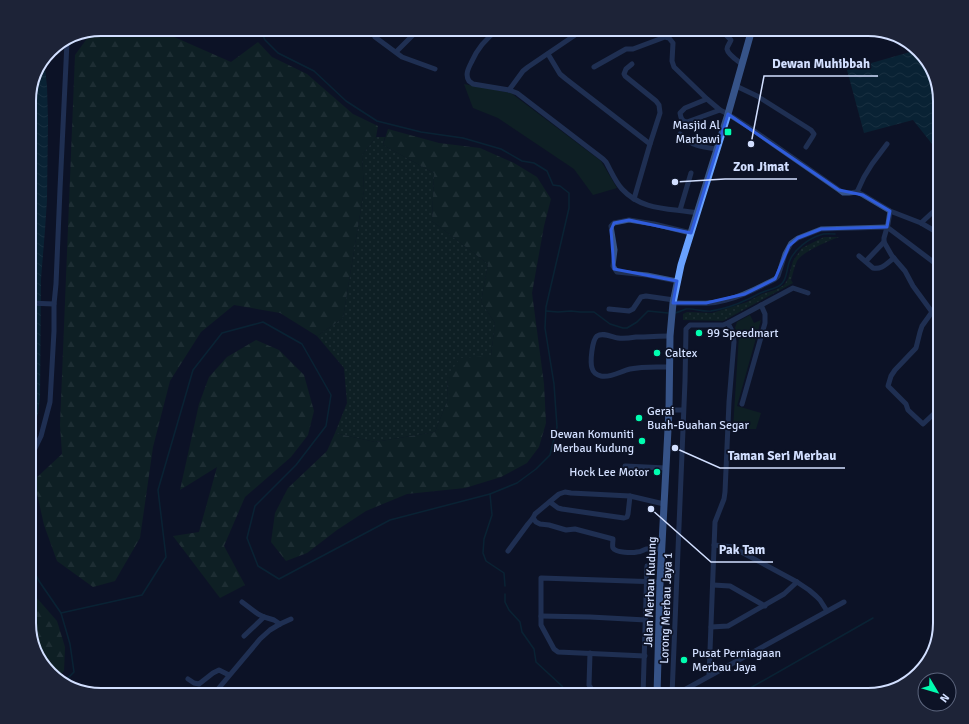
<svg xmlns="http://www.w3.org/2000/svg" width="969" height="724" viewBox="0 0 969 724" font-family="Signika,sans-serif">
  <defs>
    <pattern id="grass-dots" width="8" height="8" patternUnits="userSpaceOnUse"><rect width="8" height="8" fill="#103022"/><path d="M2 2h.1M6 6h.1" fill="none" stroke="#324e43" stroke-width="1.8" stroke-linecap="round"/></pattern>
    <pattern id="forest-firs" width="22" height="20" patternUnits="userSpaceOnUse"><rect width="22" height="20" fill="#103022"/><path d="M5 1l3.5 6h-7zM16 11l3.5 6h-7z" fill="#324e43"/></pattern>
    <pattern id="water-waves" width="16" height="10" patternUnits="userSpaceOnUse"><rect width="16" height="10" fill="#063745"/><path d="M0 5q4-4 8 0t8 0" fill="none" stroke="#295461"/></pattern>
  </defs>
  <rect width="100%" height="100%" fill="#0d1326"/>
  <g fill="url(#grass-dots)">
    <polygon points="376,137 385,137 383,145 434,173 432,221 488,264 481,302 495,323 491,356 447,378 448,399 435,432 375,442 335,433 347,403 344,368 317,336 343,318 364,190 362,155"/>
    <path d="M824 237H839C828 241 802 252 797 261 794 267 793 274 791 280L793 283 723 321 683 320V314L687 312 712 313 747 302 762 294 775 290 784 285 788 279 793 261 802 248Z"/>
  </g>
  <g fill="url(#forest-firs)">
    <polygon points="101,29 156,29 231,62 258,42 272,57 307,74 353,114 378,126 376,137 362,155 364,190 343,318 317,336 280,313 234,305 201,332 170,381 153,447 140,538 115,581 93,587 57,561 44,525 34,480 62,454 60,425 75,55 91,33"/>
    <polygon points="388,129 439,143 480,148 514,163 537,177 551,199 544,226 532,293 544,384 546,423 539,447 527,463 501,477 465,488 407,494 366,511 337,530 307,553 286,561 271,542 275,513 288,488 327,451 335,433 375,442 435,432 448,399 447,378 460,358 491,356 495,323 481,302 488,264 432,221 434,173 383,145"/>
    <polygon points="256,340 279,350 304,375 314,411 308,435 291,457 245,497 224,546 245,585 220,598 173,536 199,532 217,467 180,490 199,404 209,377 227,357"/>
    <polygon points="29,589 57,621 65,647 64,671 56,679 37,655 29,627"/>
  </g>
  <g fill="#103022">
    <polygon points="464,84 511,93 601,161 617,188 593,195 574,169 498,118 473,108"/>
    <polygon points="750,315 754,323 761,320 737,406 761,413 756,429 733,429 739,335 735,328 737,322"/>
  </g>
  <g fill="url(#water-waves)">
    <polygon points="917,50 932,69 940,101 940,154 913,120 864,133 847,70"/>
    <polygon points="44,59 47,86 48,121 47,200 45,230 41,279 40,397 38,414 29,436 29,96 36,69"/>
  </g>
  <g fill="none" stroke-linecap="round" stroke-linejoin="round">
    <g stroke="#063745" stroke-width="1.5">
      <polyline points="546,311 558,312 571,311 580,312 594,312 610,324 623,328 627,328 637,322 648,311 668,313"/>
      <path d="M675 313C680 312 682 310 686 309 693 308 703 312 711 311 723 309 736 305 746 300 752 298 757 294 763 292 768 290 773 289 777 287 788 282 786 269 790 260 795 249 808 239 820 235 825 233 830 234 835 234"/>
      <polyline points="490,494 492,515 484,539 483,553 486,561 504,573 505,586"/>
      <polyline points="29,561 39,581 61,613"/>
      <polyline points="505,594 505,602 509,610 520,622 522,632 534,649 536,662 562,686 566,695"/>
      <polyline points="64,682 74,672 70,644 61,613 142,595 166,557 158,490 193,370 222,333 263,322 302,344 331,395 326,426 296,465 255,506 247,538 258,566 279,579 390,520 490,494 517,483 536,469 550,455 557,427 554,384 545,328 546,307 569,208 569,193 560,186 553,185 547,171 534,163 522,161 501,149 463,138 421,132 377,121 346,101 314,71 278,53 265,40 260,29"/>
      <polyline points="738,695 873,618"/>
    </g>
    <g stroke="#355388" stroke-width="5">
      <path d="M499 29C486 38 477 49 471 63 468 69 465 75 469 81L473 84 509 90 517 93 603 159 606 162C611 171 615 181 622 189 642 211 670 208 697 213"/>
      <path d="M725 34 731 40C730 43 727 46 727 49 728 55 738 61 742 64"/>
      <polyline points="375,37 402,57 435,69"/>
      <polyline points="396,52 419,29"/>
      <polyline points="548,54 560,74 566,79 650,144"/>
      <polyline points="632,64 626,69 624,74 625,76 656,101 659,105 660,113 650,144 634,199"/>
      <polyline points="594,67 626,49 633,49 665,37 669,38 673,43 672,61 674,67 707,99 720,110 728,114 750,128 839,190 843,193 849,193 857,192 863,195 890,211 921,223 940,234"/>
      <polyline points="736,86 757,96 811,130 814,134 813,136 806,147"/>
      <polyline points="509,90 523,71 528,67 584,29"/>
      <path d="M707 99 685 108 680 113C681 119 682 121 687 122L720 110"/>
      <path d="M680 134C692 146 700 147 717 149"/>
      <polyline points="857,192 864,177 872,164 887,144"/>
      <polyline points="680,210 691,173"/>
      <polyline points="890,211 888,224 884,238 884,242 892,256 905,271 913,286 932,312 936,314 940,314"/>
      <polyline points="921,223 934,211 940,209"/>
      <path d="M859 256 873 268C882 270 887 263 894 258"/>
      <polyline points="866,261 884,242"/>
      <polyline points="677,281 647,275 617,272 613,266 615,250 611,226 614,223 629,220 654,224 691,233"/>
      <polyline points="29,303 54,304"/>
      <path d="M673 303C691 303 709 305 726 300 744 296 759 287 775 279L778 276 785 254 791 243 798 238 821 229 887 227 940 267"/>
      <polyline points="609,309 629,311 633,309 641,297 646,296 674,300"/>
      <polyline points="932,312 922,326 920,332 916,348 895,370 891,376 888,386 906,404 908,410 923,424 940,408"/>
      <path d="M670 367C656 367 644 366 630 369 621 371 611 378 601 376 597 375 593 372 592 368 590 362 592 340 597 336 603 332 612 337 618 338 624 339 630 338 636 337 648 337 659 336 670 336"/>
      <polyline points="742,404 765,323 765,314 761,305"/>
      <polyline points="669,410 683,410"/>
      <polyline points="29,461 41,436 50,402 54,331 54,304 56,284 60,189 67,42"/>
      <polyline points="625,466 666,468"/>
      <polyline points="550,502 558,508 562,509 596,514 624,518 627,517 628,514 630,496"/>
      <path d="M533 518 536 522 540 524 549 525 566 530 575 529 613 539C613 542 612 546 613 548 616 553 633 553 637 552 641 552 643 550 646 549 652 549 657 549 662 549"/>
      <polyline points="714,545 732,547 797,582 809,590 816,596 820,600 827,611"/>
      <polyline points="508,551 528,524 533,518 535,514 559,494 565,492 571,493 630,496 664,504"/>
      <polyline points="713,585 730,586 765,606"/>
      <polyline points="242,602 258,614 264,617 274,620 280,624"/>
      <polyline points="541,616 590,617 646,620"/>
      <polyline points="711,627 728,626 784,594 797,582"/>
      <polyline points="244,636 264,617"/>
      <polyline points="590,653 589,685 592,690 595,692 643,694"/>
      <polyline points="645,656 558,652 554,649 541,625 541,578 660,582"/>
      <polyline points="709,676 715,522 724,499 725,492 729,402 734,342 733,333 728,323"/>
      <polyline points="188,679 194,683 199,684 213,673 219,670 229,675"/>
      <polyline points="213,695 260,639 270,630 280,624 291,619"/>
      <polyline points="643,695 647,566"/>
      <polyline points="672,695 685,381 686,329 690,325 723,325 728,323 793,288 808,293"/>
      <polyline points="675,695 844,602"/>
    </g>
    <polyline stroke="#69a2ff" stroke-width="7" points="657,695 660,582 669,410 670,336 673,303 681,265 728,114 752,29"/>
  </g>
  <path d="M0 0H969V724H0ZM728 114 839 190 863 195 890 211 887 227 821 229 798 238 789 246 775 279 745 294 706 303H673L677 281 614 269 611 230 614 223 629 220 691 233Z" fill="#0d1326" fill-opacity=".55" fill-rule="evenodd"/>
  <path fill="none" stroke="#2f5cdc" stroke-width="3" stroke-linejoin="round" d="M728 114 839 190 863 195 890 211 887 227 821 229 798 238 789 246 775 279 745 294 706 303H673L677 281 614 269 611 230 614 223 629 220 691 233Z"/>
  <g fill="#00fdb0" stroke="#0d1326" stroke-width="1.5">
    <rect x="724" y="128" width="8" height="8" rx="2"/>
    <circle cx="699" cy="333" r="4"/>
    <circle cx="657" cy="353" r="4"/>
    <circle cx="639" cy="418" r="4"/>
    <circle cx="642" cy="441" r="4"/>
    <circle cx="657" cy="472" r="4"/>
    <circle cx="684" cy="660" r="4"/>
  </g>
  <g text-anchor="middle" stroke-width="3.5" stroke-linejoin="round" paint-order="stroke">
    <g font-size="12" fill="#d2dfff" stroke="#0d1326" text-anchor="start">
      <text x="720" y="129" text-anchor="end">Masjid Al<tspan x="720" dy="14">Marbawi</tspan></text>
      <text x="707" y="337">99 Speedmart</text>
      <text x="665" y="357">Caltex</text>
      <text x="647" y="415">Gerai<tspan x="647" dy="14">Buah-Buahan Segar</tspan></text>
      <text x="634" y="438" text-anchor="end">Dewan Komuniti<tspan x="634" dy="14">Merbau Kudung</tspan></text>
      <text x="649" y="476" text-anchor="end">Hock Lee Motor</text>
      <text x="692" y="657">Pusat Perniagaan<tspan x="692" dy="14">Merbau Jaya</tspan></text>
    </g>
    <g font-size="12" fill="#d2dfff" stroke="#0d1326">
      <text transform="translate(650 592) rotate(-88)" y="4">Jalan Merbau Kudung</text>
      <text transform="translate(666 608) rotate(-88)" y="4">Lorong Merbau Jaya 1</text>
    </g>
  </g>
  <path d="M0 0H969V724H0ZM101 36H868A65 65 0 0 1 933 101V623A65 65 0 0 1 868 688H101A65 65 0 0 1 36 623V101A65 65 0 0 1 101 36Z" fill="#1d2337" fill-rule="evenodd"/>
  <path fill="none" stroke="#d2dfff" stroke-width="2" d="M101 36H868A65 65 0 0 1 933 101V623A65 65 0 0 1 868 688H101A65 65 0 0 1 36 623V101A65 65 0 0 1 101 36Z"/>
  <path fill="none" stroke="#d2dfff" stroke-width="1.5" d="M751 144L764 76H878M675 182L725 179H797M675 448L720 468H845M651 509L711 562H773"/>
  <g fill="#d2dfff" stroke="#0d1326" stroke-width="1.5">
    <circle cx="751" cy="144" r="4"/>
    <circle cx="675" cy="182" r="4"/>
    <circle cx="675" cy="448" r="4"/>
    <circle cx="651" cy="509" r="4"/>
  </g>
  <g font-size="13" text-anchor="middle" font-weight="bold" fill="#d2dfff" stroke="#0d1326" stroke-width="3.5" stroke-linejoin="round" paint-order="stroke">
    <text x="821" y="68">Dewan Muhibbah</text>
    <text x="761" y="171">Zon Jimat</text>
    <text x="782" y="460">Taman Seri Merbau</text>
    <text x="742" y="554">Pak Tam</text>
  </g>
  <g transform="translate(937 692) rotate(128)"><circle r="19" fill="#0d1326" stroke="#5c657d"/>
  <path d="M0-3L7 15L0 10L-7 15Z" fill="#00fdb0"/>
  <text y="-6" font-size="11" font-weight="bold" text-anchor="middle" fill="#d2dfff">N</text>
  </g>
</svg>
